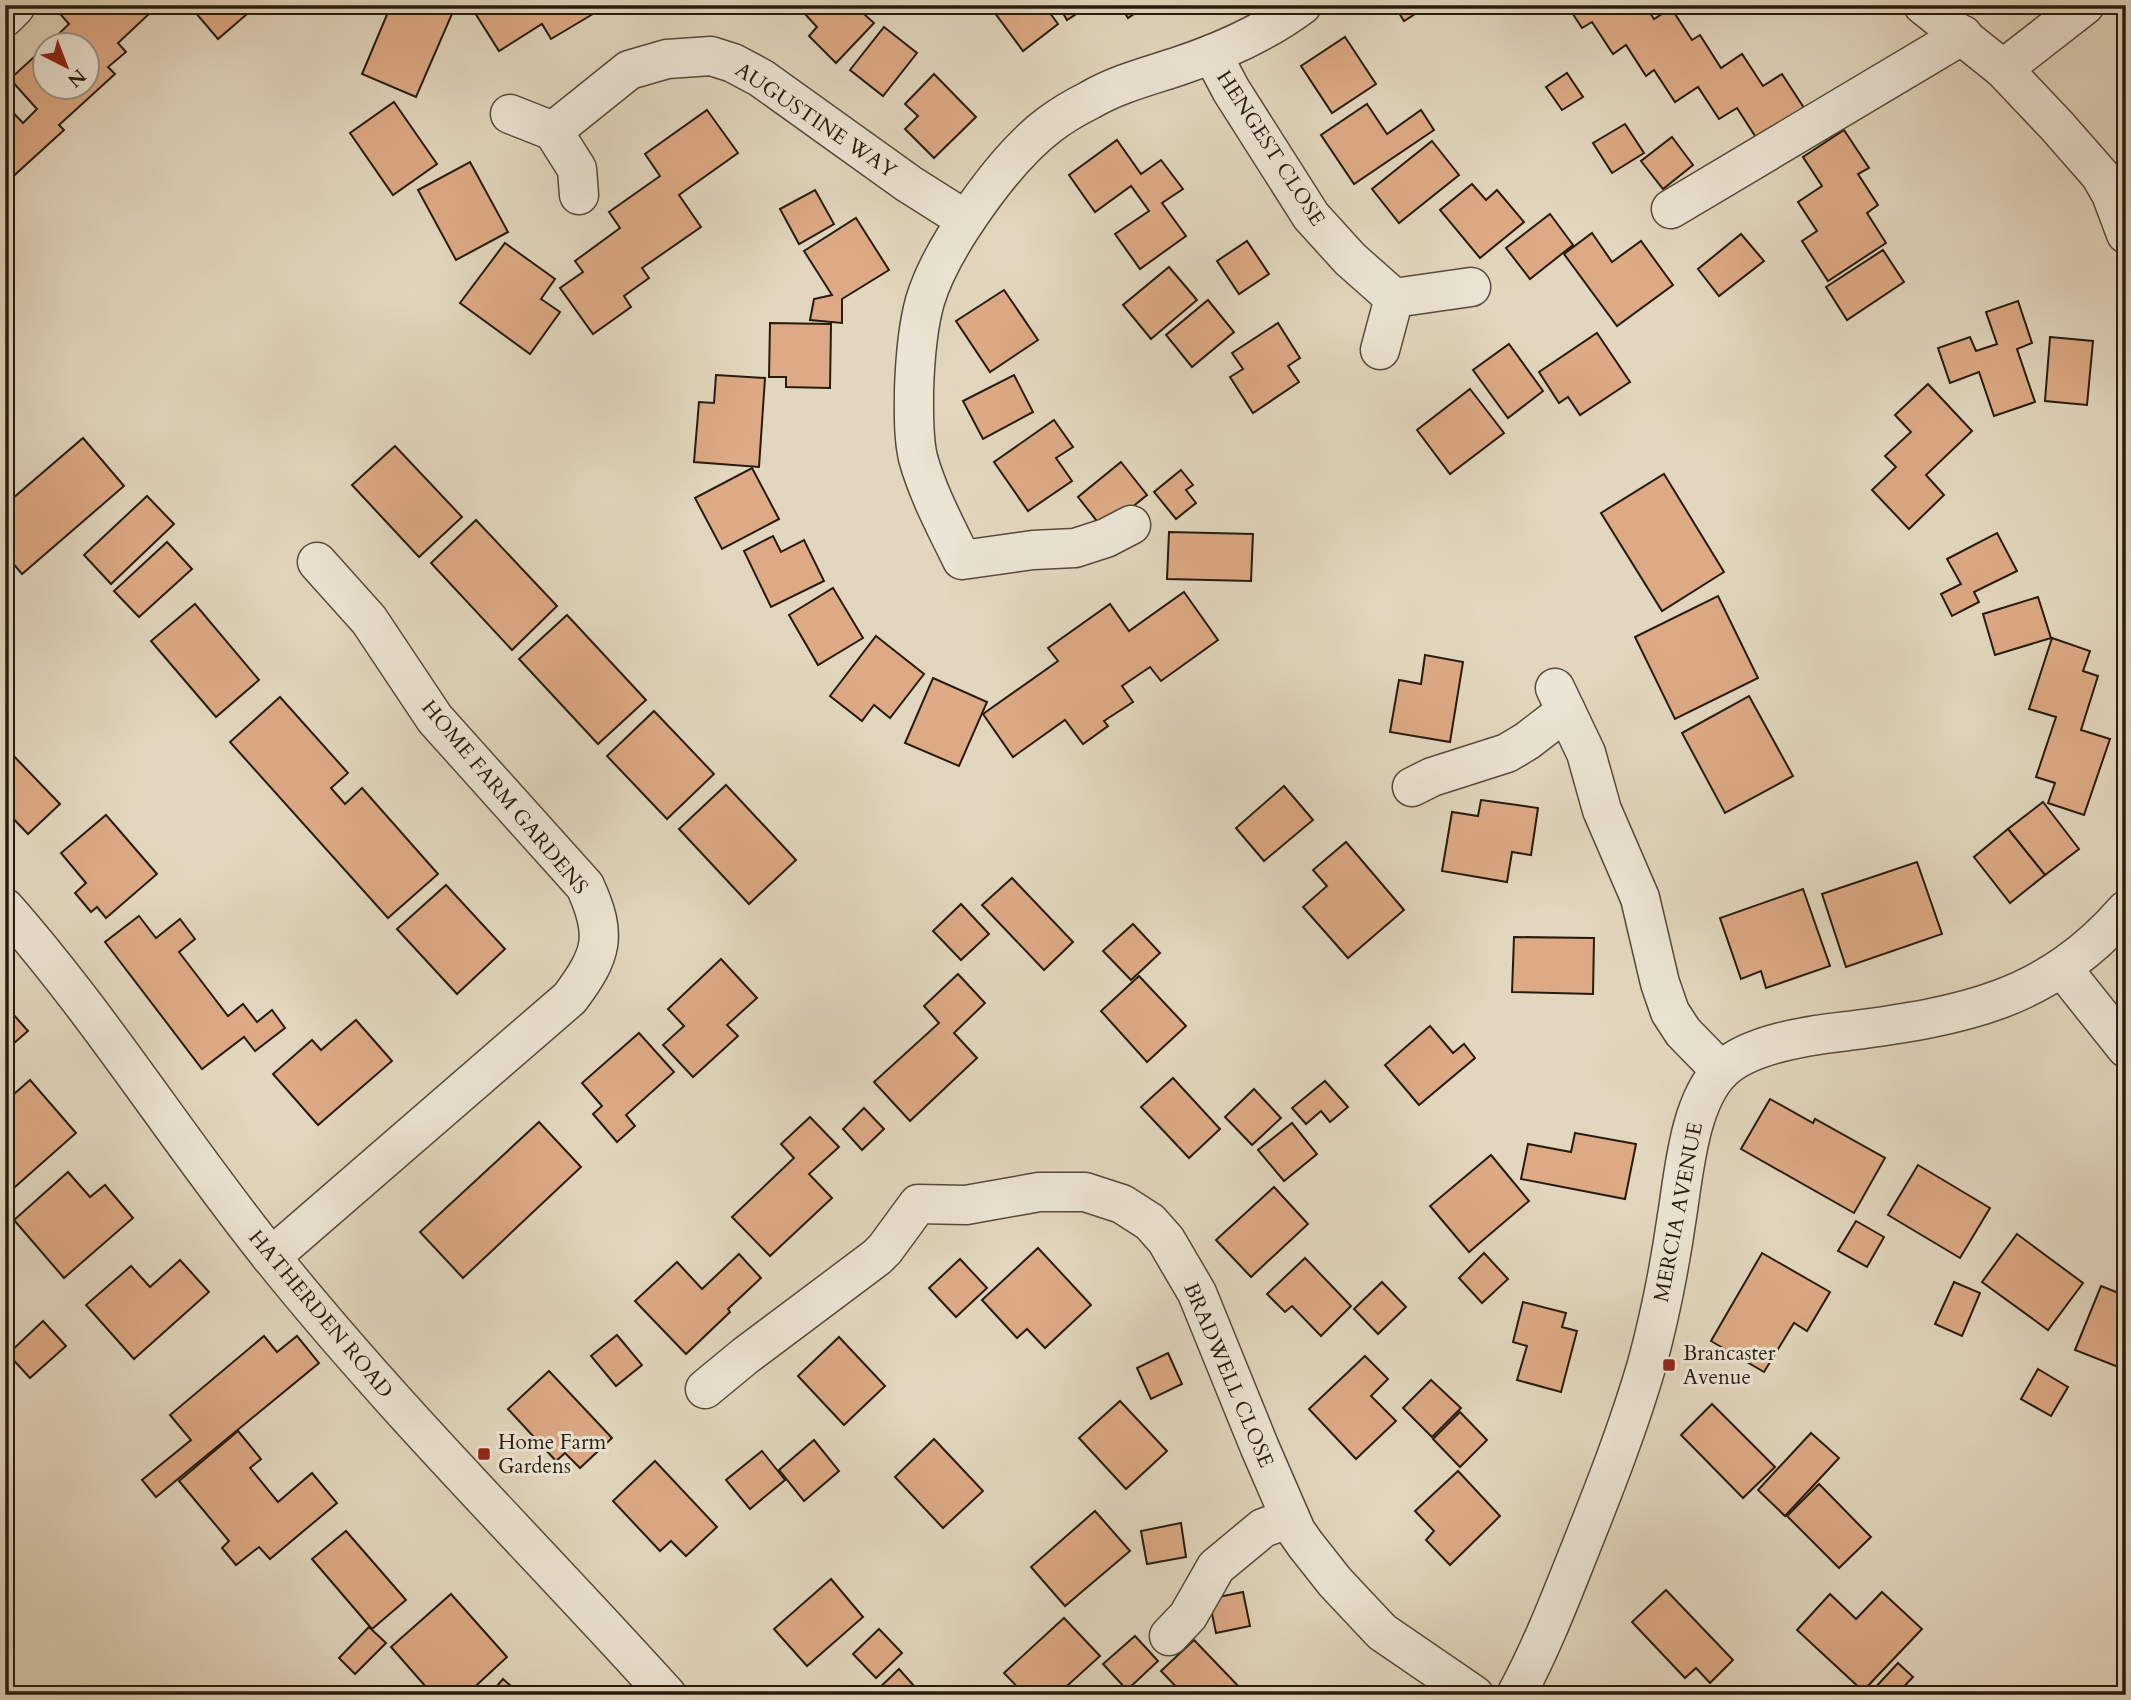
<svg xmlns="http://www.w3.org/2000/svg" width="2131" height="1700" viewBox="0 0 2131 1700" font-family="Cardo,serif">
  <rect width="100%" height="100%" fill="#e2d7be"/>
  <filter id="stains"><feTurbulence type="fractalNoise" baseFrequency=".00286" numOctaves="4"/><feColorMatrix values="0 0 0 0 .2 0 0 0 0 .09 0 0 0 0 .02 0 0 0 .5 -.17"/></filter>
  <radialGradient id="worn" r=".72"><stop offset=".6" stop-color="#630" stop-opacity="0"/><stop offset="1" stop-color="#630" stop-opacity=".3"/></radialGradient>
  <g fill="#ddaa85" stroke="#271b0e" stroke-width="2">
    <polygon points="58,5 143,5 150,13 118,43 126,52 108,67 115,74 59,125 64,130 8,181 5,178 5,104 23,123 37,109 10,79 46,46 46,88 88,88 88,46 46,46 69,24 55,8"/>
    <polygon points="189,5 251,5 254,8 218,39"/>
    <polygon points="391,5 414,13 417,5 455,7 416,97 362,74"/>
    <polygon points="470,5 601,5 603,8 551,39 542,24 499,51"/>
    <polygon points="811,5 854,5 874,23 836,63 809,36 817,27 804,13"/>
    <polygon points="989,5 1044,5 1058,24 1023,51"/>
    <polygon points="1058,5 1090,5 1067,20"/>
    <polygon points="1120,5 1142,5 1144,7 1128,18"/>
    <polygon points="1394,5 1429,5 1404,21"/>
    <polygon points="1567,5 1645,5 1654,19 1671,8 1692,40 1700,35 1721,68 1742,54 1763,86 1782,74 1806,111 1759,142 1737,108 1719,119 1698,87 1675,102 1654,70 1646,76 1626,45 1613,54 1592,22 1582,28"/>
    <polygon points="884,27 917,53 883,96 850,70"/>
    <polygon points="1345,37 1376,84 1332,113 1301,66"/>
    <polygon points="1567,73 1583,97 1562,110 1546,87"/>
    <polygon points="934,74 976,117 934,158 905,129 918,116 905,104"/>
    <polygon points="394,102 437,164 393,195 350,133"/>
    <polygon points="1367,104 1387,134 1421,110 1434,130 1354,184 1321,135"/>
    <polygon points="707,110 738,153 679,195 701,227 642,268 649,278 624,296 631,307 593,334 560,288 583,272 575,261 620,228 609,212 660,176 645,154"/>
    <polygon points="1625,124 1644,153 1612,173 1593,143"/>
    <polygon points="1844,130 1869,168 1858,174 1878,205 1867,213 1886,243 1828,281 1802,241 1817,231 1798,202 1822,186 1803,157"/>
    <polygon points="1672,137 1693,165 1663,189 1641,161"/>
    <polygon points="1117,140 1141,174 1161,160 1183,189 1162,203 1186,236 1140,269 1115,234 1149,211 1131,186 1095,212 1069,175"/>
    <polygon points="1432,141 1459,175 1399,223 1372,189"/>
    <polygon points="470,162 508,232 456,260 418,190"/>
    <polygon points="1472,184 1486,200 1497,190 1524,222 1480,258 1440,210"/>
    <polygon points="815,190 834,224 799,244 780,209"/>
    <polygon points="1550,214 1573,245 1530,279 1506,248"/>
    <polygon points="856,218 889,270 842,299 842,323 810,320 814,299 832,295 804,251"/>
    <polygon points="1592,233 1612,262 1641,241 1673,285 1617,326 1564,254"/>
    <polygon points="1741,234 1764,261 1719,296 1698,269"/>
    <polygon points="1247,241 1269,274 1239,294 1217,261"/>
    <polygon points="505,243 555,279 541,299 560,312 530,354 460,303"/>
    <polygon points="1883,250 1904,282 1847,320 1826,287"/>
    <polygon points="1169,267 1197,300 1151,339 1123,305"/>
    <polygon points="1004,290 1038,340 990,372 956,321"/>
    <polygon points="1208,300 1234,332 1192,367 1166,335"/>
    <polygon points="2018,301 2032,343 2017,349 2035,402 1994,416 1979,372 1950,383 1938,348 1970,337 1976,351 1997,344 1986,312"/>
    <polygon points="770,323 831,324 830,388 786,387 786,377 769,377"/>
    <polygon points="1278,323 1300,358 1288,366 1299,382 1253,413 1230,377 1243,369 1232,353"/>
    <polygon points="1597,333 1630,382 1580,415 1568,397 1559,403 1539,372"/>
    <polygon points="2050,337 2093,341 2087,405 2045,401"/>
    <polygon points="1509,344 1543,391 1508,418 1473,370"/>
    <polygon points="716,375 765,378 759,467 694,462 699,402 714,403"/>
    <polygon points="1014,375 1033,412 983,439 963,401"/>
    <polygon points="1928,384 1972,431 1926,475 1944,495 1909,529 1872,490 1896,467 1885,456 1911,432 1895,415"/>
    <polygon points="1470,389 1504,433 1450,474 1417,430"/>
    <polygon points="1054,420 1073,447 1056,458 1072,481 1028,511 994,462"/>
    <polygon points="83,438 124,486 22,574 5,554 5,505"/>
    <polygon points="395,446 462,517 419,557 352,485"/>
    <polygon points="1121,462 1147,495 1104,530 1078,497"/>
    <polygon points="752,468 779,519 722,549 695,498"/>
    <polygon points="1181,470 1193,485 1186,490 1196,503 1176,519 1154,492"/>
    <polygon points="1664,474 1724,572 1662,611 1601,513"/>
    <polygon points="147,496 174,524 111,584 84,555"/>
    <polygon points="476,520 557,606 512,650 431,563"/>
    <polygon points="1169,532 1253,534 1251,581 1167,579"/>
    <polygon points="1997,533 2017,571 1974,592 1979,602 1952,616 1941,594 1961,584 1947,559"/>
    <polygon points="773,536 781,552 804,540 824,581 771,607 744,551"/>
    <polygon points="167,542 192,569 139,617 114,591"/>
    <polygon points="833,588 863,638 818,665 789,615"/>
    <polygon points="1184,592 1218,640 1161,681 1150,667 1122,686 1133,702 1104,721 1108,726 1083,744 1065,720 1013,757 983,714 1058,661 1048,648 1110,604 1129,631"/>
    <polygon points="1718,596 1758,678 1675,719 1635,637"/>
    <polygon points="2038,597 2051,638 1995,655 1983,614"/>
    <polygon points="195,604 259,680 216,717 151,641"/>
    <polygon points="567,615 646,700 598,744 519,659"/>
    <polygon points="876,636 924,674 890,718 874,705 862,721 830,696"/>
    <polygon points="2052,638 2090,651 2083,671 2098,676 2081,730 2110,739 2084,815 2048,803 2055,783 2036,777 2056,717 2029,709"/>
    <polygon points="1425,655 1463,662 1450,742 1390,732 1399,680 1421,684"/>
    <polygon points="933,678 987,702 959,766 905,743"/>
    <polygon points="1749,696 1793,776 1725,813 1682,733"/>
    <polygon points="280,697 348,773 331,788 345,804 362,788 438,874 388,918 230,742"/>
    <polygon points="654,711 714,774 667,819 607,756"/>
    <polygon points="6,748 60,804 28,834 5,810"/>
    <polygon points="726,785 796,860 749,904 679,829"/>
    <polygon points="1284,786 1313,820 1264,861 1236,828"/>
    <polygon points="1481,800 1538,808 1531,855 1512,852 1507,882 1442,871 1452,812 1478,816"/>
    <polygon points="2043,802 2079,849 2045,875 2008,829"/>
    <polygon points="106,815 157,874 106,918 97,907 91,912 75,893 86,883 61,853"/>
    <polygon points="2008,829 2045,875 2010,903 1974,857"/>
    <polygon points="1346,842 1404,910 1348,958 1303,907 1327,886 1313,870"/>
    <polygon points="1917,862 1942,934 1846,967 1822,894"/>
    <polygon points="1012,878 1073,942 1044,970 982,905"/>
    <polygon points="446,885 505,949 457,994 397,929"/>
    <polygon points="1803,889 1830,966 1766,988 1761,971 1741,979 1720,918"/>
    <polygon points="961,904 989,934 961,960 933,931"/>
    <polygon points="139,916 156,938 180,919 195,939 179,952 228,1016 243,1004 257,1022 272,1010 285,1028 255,1051 244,1037 202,1069 105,942"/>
    <polygon points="1133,924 1160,953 1131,980 1103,951"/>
    <polygon points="1514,937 1594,938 1593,994 1512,992"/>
    <polygon points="721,959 757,998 727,1025 738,1036 693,1077 663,1045 684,1026 668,1009"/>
    <polygon points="958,974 985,1003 954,1033 977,1058 910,1121 874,1082 939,1023 924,1006"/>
    <polygon points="1139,976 1186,1026 1147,1062 1101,1011"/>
    <polygon points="5,1005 28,1031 5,1051"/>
    <polygon points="356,1020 392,1061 318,1125 273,1074 312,1040 321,1050"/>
    <polygon points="1430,1026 1453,1053 1464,1044 1475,1058 1419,1105 1385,1065"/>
    <polygon points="639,1033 674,1072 626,1115 635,1126 617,1142 593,1114 602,1106 582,1083"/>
    <polygon points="1173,1078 1220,1129 1189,1158 1141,1107"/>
    <polygon points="30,1080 76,1133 7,1194 5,1102"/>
    <polygon points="1325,1081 1348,1107 1330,1122 1321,1111 1306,1124 1292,1108"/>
    <polygon points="1254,1089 1281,1118 1252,1145 1225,1117"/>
    <polygon points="1770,1099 1813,1123 1815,1119 1885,1158 1854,1213 1741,1149"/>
    <polygon points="864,1108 884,1129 862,1150 843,1129"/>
    <polygon points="810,1117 839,1147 809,1174 832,1198 770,1256 732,1217 794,1158 781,1144"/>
    <polygon points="539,1122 581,1167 463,1278 420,1232"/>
    <polygon points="1292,1123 1317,1154 1284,1181 1258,1150"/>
    <polygon points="1575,1133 1636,1144 1625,1199 1521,1179 1528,1144 1571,1152"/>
    <polygon points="1491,1155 1529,1201 1469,1252 1430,1206"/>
    <polygon points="1918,1165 1990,1208 1960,1258 1888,1215"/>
    <polygon points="68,1172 90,1197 105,1185 133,1218 64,1278 14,1220"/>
    <polygon points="1274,1187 1308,1224 1251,1277 1216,1240"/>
    <polygon points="1856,1221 1884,1237 1867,1267 1838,1251"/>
    <polygon points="2017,1234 2083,1283 2048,1330 1982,1282"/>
    <polygon points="1038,1248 1091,1305 1045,1348 1027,1329 1017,1338 982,1300"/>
    <polygon points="1484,1253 1508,1279 1482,1303 1459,1278"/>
    <polygon points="1762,1253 1830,1292 1807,1331 1794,1323 1764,1372 1711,1341"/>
    <polygon points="739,1254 761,1278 728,1309 730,1312 686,1354 635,1301 677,1262 702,1289"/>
    <polygon points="1305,1258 1351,1306 1321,1336 1292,1306 1285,1312 1267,1294"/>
    <polygon points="960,1259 987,1288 956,1317 929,1288"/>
    <polygon points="180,1260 209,1292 134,1359 86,1305 131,1266 150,1287"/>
    <polygon points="1382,1282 1406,1307 1378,1334 1354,1309"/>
    <polygon points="1954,1282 1980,1293 1962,1336 1935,1324"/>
    <polygon points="2101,1286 2126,1296 2126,1370 2075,1350"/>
    <polygon points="1523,1302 1566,1313 1562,1327 1577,1331 1561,1392 1517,1380 1527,1346 1513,1342"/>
    <polygon points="43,1321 66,1346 30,1378 8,1354"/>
    <polygon points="617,1335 642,1365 616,1386 591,1356"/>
    <polygon points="264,1336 277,1352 297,1336 319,1363 156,1497 142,1480 191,1440 170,1415"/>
    <polygon points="839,1337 885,1386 844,1425 798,1376"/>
    <polygon points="1168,1353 1182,1384 1151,1399 1137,1368"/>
    <polygon points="1365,1356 1388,1379 1371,1396 1396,1421 1356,1459 1309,1409"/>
    <polygon points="2038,1369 2068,1387 2051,1416 2021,1399"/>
    <polygon points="549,1371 612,1438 580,1468 565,1453 556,1461 508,1409"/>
    <polygon points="1431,1380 1461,1408 1432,1437 1403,1408"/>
    <polygon points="1120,1401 1167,1451 1126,1489 1079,1438"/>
    <polygon points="1712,1404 1775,1467 1743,1498 1681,1435"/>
    <polygon points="1460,1412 1487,1440 1460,1467 1433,1439"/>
    <polygon points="238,1431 261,1459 250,1468 278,1502 312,1473 337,1503 270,1559 259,1547 236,1565 222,1548 229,1541 179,1481"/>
    <polygon points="1811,1433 1839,1458 1785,1516 1758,1490"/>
    <polygon points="934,1439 983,1491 943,1528 895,1477"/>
    <polygon points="814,1440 839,1471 804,1501 779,1470"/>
    <polygon points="762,1451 785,1480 750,1509 726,1480"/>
    <polygon points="655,1461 717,1527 686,1556 671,1541 660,1551 613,1501"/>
    <polygon points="1458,1471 1500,1516 1450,1565 1426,1540 1434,1531 1415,1511"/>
    <polygon points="1819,1484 1871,1537 1839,1568 1787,1516"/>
    <polygon points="1095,1511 1130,1551 1065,1606 1031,1567"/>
    <polygon points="1181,1523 1186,1557 1147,1564 1141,1531"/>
    <polygon points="346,1531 406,1600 372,1629 312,1559"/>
    <polygon points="831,1579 863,1617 807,1666 774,1629"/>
    <polygon points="1666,1590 1733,1660 1710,1683 1696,1668 1685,1678 1632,1622"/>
    <polygon points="1243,1592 1250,1626 1216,1633 1209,1599"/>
    <polygon points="1882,1592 1922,1629 1863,1691 1797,1630 1830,1594 1856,1619"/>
    <polygon points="451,1594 507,1657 466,1695 433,1695 391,1647"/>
    <polygon points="1064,1618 1100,1656 1057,1695 1025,1695 1004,1673"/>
    <polygon points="369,1627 386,1643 355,1674 339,1658"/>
    <polygon points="879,1629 902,1653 876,1678 853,1654"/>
    <polygon points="1135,1636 1158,1661 1127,1690 1103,1664"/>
    <polygon points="1194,1640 1244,1692 1241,1695 1184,1695 1161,1671"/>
    <polygon points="1898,1663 1913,1677 1896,1695 1878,1695 1873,1690"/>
    <polygon points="899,1669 922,1695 872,1695"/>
    <polygon points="503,1679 521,1695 489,1695"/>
  </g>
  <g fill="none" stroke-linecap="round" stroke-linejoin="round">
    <defs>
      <g id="minor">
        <polyline points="1923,5 2003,69 2057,126 2100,175 2111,194 2126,234"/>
        <polyline points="5,17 15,7"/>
        <polyline points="1212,54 1231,90 1311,216 1350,259 1394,298 1471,287"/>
        <polyline points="2003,69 2085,5"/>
        <polyline points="510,114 553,131"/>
        <polyline points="579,195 577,169 553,131 629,70 667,59 711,56 733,63 761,78 909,184 966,220"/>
        <polyline points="1671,209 1963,35"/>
        <polyline points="1380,350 1394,298"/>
        <path d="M1131 525 1106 538 1075 548 1033 550 962 560C946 527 928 494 918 458 913 436 914 413 914 390 915 360 917 329 925 301 941 247 1005 158 1049 125 1062 115 1076 107 1090 100 1117 84 1149 76 1179 66 1221 52 1266 32 1302 5"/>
        <polyline points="1555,688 1586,753 1602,810 1640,898 1660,983 1670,1012 1683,1032 1721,1071"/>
        <polyline points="1412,787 1432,777 1507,753 1527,741 1566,711"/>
        <path d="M5 908C102 1018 180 1144 272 1258 395 1411 535 1549 667 1695"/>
        <polyline points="2063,969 2126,1048"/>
        <path d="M271 1257 570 998C602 955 608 936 585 886L435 719 369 620 317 562"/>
        <polyline points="705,1389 745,1356 877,1257 885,1249 918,1204 966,1205 1039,1192 1085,1192 1122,1204 1150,1222 1166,1240 1197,1293 1260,1448 1296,1531 1305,1544 1335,1582 1382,1632 1474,1695"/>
        <polyline points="1169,1636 1188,1616 1216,1567 1263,1528 1290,1518"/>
        <path d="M1516 1695C1542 1647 1561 1597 1581 1547 1605 1487 1629 1426 1647 1364 1660 1316 1670 1265 1677 1216 1684 1173 1689 1102 1722 1070 1750 1043 1811 1035 1848 1031 1962 1016 2047 1001 2126 910"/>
      </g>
    </defs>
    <use href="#minor" stroke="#564a3a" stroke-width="41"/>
    <use href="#minor" stroke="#ece5d5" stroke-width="38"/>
  </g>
  <g fill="#8f2418" stroke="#ece5d5" stroke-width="2.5">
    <rect x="1662" y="1358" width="14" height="14" rx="3.5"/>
    <rect x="477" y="1447" width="14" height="14" rx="3.5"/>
  </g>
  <g text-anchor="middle" stroke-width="6" stroke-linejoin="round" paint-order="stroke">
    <g font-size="21" fill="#271b0e" stroke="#ece5d5">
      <text transform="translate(816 120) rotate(34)" y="7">AUGUSTINE WAY</text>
      <text transform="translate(1271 148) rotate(57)" y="7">HENGEST CLOSE</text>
      <text transform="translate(505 797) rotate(50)" y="7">HOME FARM GARDENS</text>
      <text transform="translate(1678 1212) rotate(-79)" y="7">MERCIA AVENUE</text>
      <text transform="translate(321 1314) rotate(50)" y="7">HATHERDEN ROAD</text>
      <text transform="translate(1229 1375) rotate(67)" y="7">BRADWELL CLOSE</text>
    </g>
    <g font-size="21" fill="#271b0e" stroke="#ece5d5" text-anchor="start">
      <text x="1683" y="1360">Brancaster<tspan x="1683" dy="24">Avenue</tspan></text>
      <text x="498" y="1449">Home Farm<tspan x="498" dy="24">Gardens</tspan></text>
    </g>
  </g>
  <rect width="2131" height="1700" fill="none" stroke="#e2d7be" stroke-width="28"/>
  <rect x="7" y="7" width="2117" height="1686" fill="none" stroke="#271b0e" stroke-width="3.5"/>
  <rect x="14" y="14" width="2103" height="1672" fill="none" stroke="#271b0e" stroke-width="2"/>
  <g transform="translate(66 66) rotate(138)"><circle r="33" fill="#ece5d5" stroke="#9d9485" stroke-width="2"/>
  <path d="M0-5L12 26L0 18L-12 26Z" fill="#8f2418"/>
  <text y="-10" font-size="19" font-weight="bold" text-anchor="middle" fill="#271b0e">N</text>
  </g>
  <rect width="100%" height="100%" filter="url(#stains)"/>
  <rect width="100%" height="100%" fill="url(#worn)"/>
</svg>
